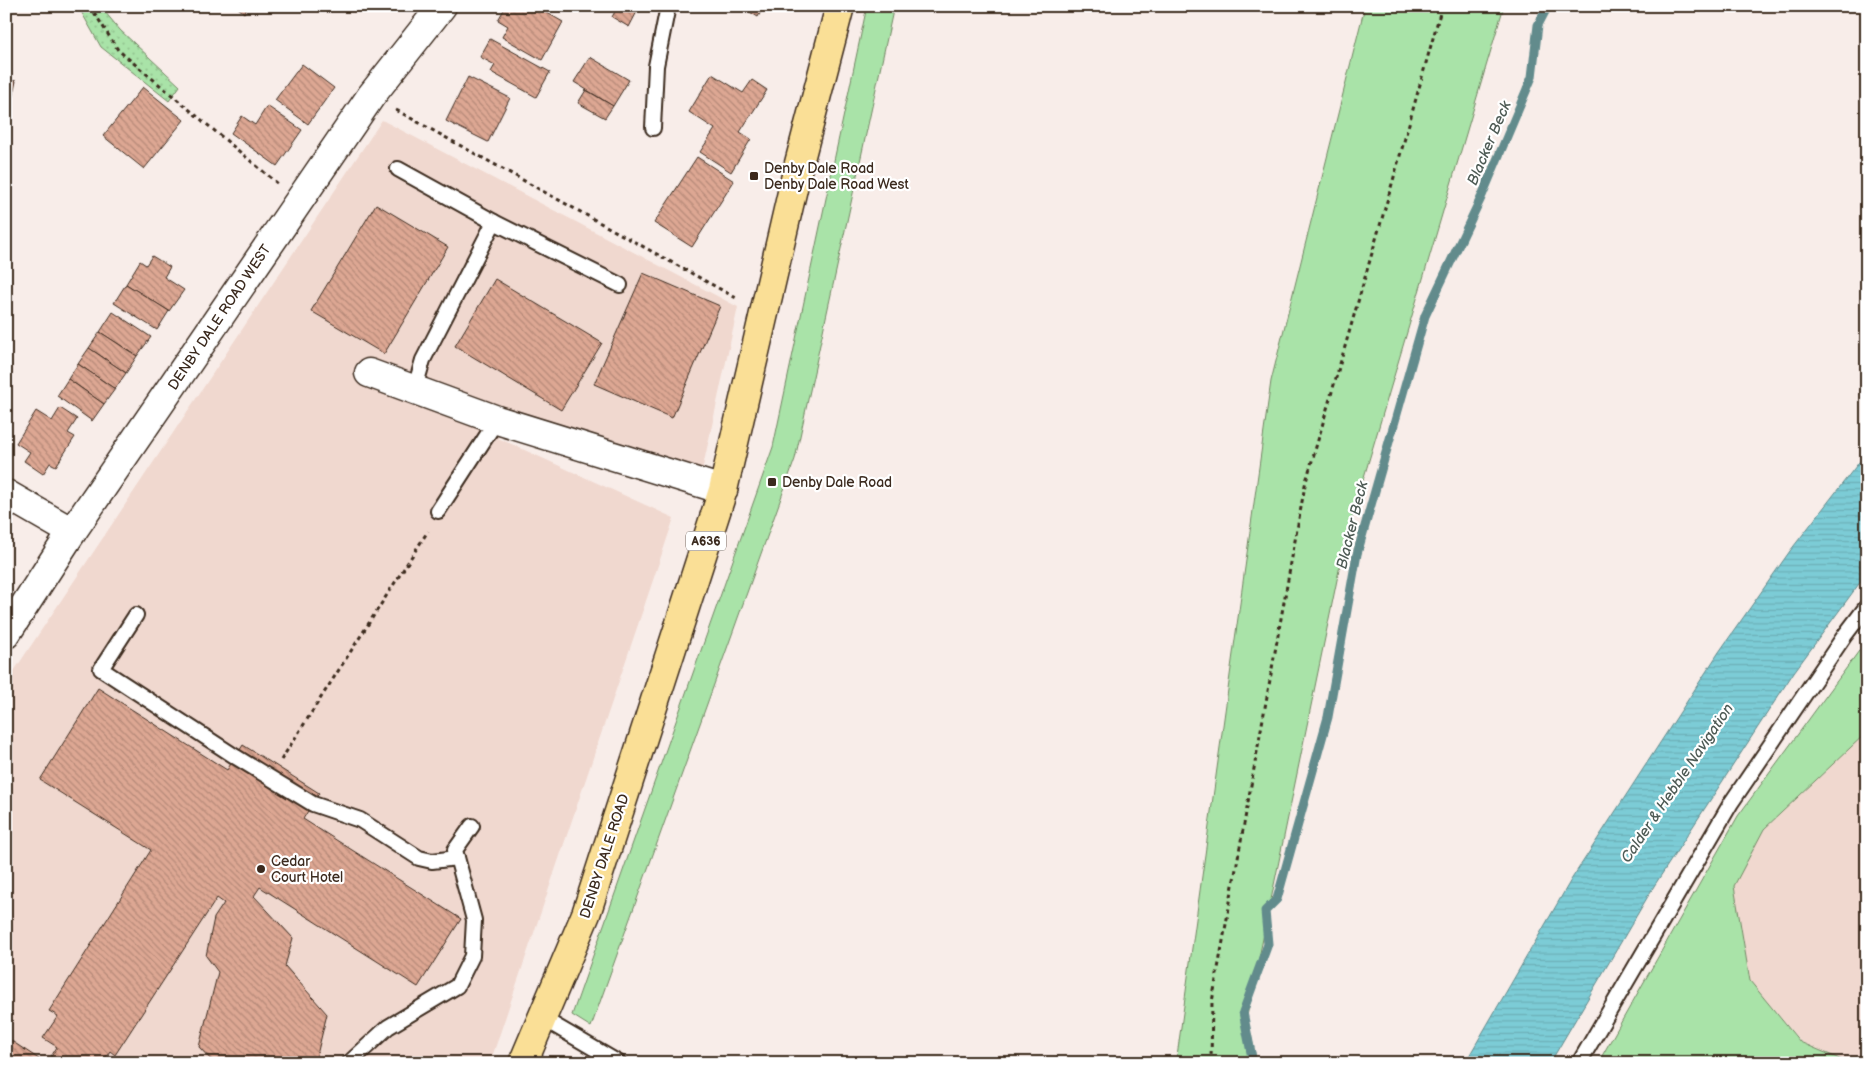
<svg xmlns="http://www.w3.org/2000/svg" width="1873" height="1069" viewBox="0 0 1873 1069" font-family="'Balsamiq Sans',sans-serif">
  <defs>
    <pattern id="park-dots" width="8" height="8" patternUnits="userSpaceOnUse" patternTransform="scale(1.25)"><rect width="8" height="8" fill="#a9e3a8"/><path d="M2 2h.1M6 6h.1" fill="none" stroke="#92c390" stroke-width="1.8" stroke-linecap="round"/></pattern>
    <pattern id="water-rules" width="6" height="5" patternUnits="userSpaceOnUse" patternTransform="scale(1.25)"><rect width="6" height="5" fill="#7cccd6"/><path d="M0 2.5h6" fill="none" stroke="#6cafb7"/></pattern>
    <pattern id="building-back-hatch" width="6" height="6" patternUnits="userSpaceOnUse" patternTransform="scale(1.25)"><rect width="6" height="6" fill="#dda793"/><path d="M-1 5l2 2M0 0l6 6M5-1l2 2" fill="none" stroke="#b48877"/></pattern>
  </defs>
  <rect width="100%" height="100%" fill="#f8ede9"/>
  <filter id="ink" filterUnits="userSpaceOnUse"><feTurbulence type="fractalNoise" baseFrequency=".02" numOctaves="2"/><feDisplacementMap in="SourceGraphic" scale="10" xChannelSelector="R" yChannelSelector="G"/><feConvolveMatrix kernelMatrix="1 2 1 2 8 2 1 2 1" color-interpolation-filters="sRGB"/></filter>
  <g filter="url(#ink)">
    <g fill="#f0d8cf">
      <polygon points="382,120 738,307 702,471 513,412 498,438 674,518 490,1063 6,1063 6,683"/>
      <polygon points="1867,732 1867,1063 1849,1063 1801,1042 1750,981 1734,886 1764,829"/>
    </g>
    <g fill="#a9e3a8" stroke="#728663">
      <polygon points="867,6 894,6 795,459 591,1027 572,1015 773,447"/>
      <polygon points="1365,6 1504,6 1345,541 1247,1016 1257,1063 1176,1063 1271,381"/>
      <polygon points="1867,640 1867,732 1764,829 1734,886 1750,981 1800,1042 1849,1063 1598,1063 1738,816"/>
    </g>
    <polygon fill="url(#park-dots)" stroke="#728663" points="78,6 100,6 120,30 180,86 169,101 101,47"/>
    <polygon fill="url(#water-rules)" stroke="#628b8c" points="1867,452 1867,573 1794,672 1654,886 1550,1063 1465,1063 1571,880 1719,652 1790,551"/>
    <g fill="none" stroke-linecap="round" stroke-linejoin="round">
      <polyline stroke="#628b8c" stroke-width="9" points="1253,1063 1243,1012 1268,944 1265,911 1277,899 1328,717 1357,554 1425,316 1481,198 1532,77 1538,25 1548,6"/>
    </g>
    <g fill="url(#building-back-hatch)" stroke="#3b2a1e">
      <polygon points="236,6 249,6 244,13"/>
      <polygon points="506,6 513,6 518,9 519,6 535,6 563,22 542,60 502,37 508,26 498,20"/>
      <polygon points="618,6 640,6 629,27 612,17"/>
      <polygon points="740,6 764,6 758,17"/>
      <polygon points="490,39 550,72 536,97 491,72 495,65 480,57"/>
      <polygon points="590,57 629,80 613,106 574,82"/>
      <polygon points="302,64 334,88 308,124 275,100"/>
      <polygon points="712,74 743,93 752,80 767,90 740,132 751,139 731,172 700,152 715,129 689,112"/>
      <polygon points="468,77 510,98 488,142 446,121"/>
      <polygon points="6,79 16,81 13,95 6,93"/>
      <polygon points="143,87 184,120 144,169 103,136"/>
      <polygon points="586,90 613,106 605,118 578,103"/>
      <polygon points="6,93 13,95 10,110 6,109"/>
      <polygon points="267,106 302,130 277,166 231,133 242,116 255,125"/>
      <polygon points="697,157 734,181 692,247 654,223"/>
      <polygon points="376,204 448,247 384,354 311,311"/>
      <polygon points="152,256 170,267 164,277 184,290 169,311 126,284 140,261 146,265"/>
      <polygon points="643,273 720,306 672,418 594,384"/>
      <polygon points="495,279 602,343 561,410 455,346"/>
      <polygon points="126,284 169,311 157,330 114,303"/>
      <polygon points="113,312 151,337 137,356 100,332"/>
      <polygon points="100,332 137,356 126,373 89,348"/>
      <polygon points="89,348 126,373 115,389 78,364"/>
      <polygon points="78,364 115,389 104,404 68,379"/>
      <polygon points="68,379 104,404 92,421 57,396"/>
      <polygon points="60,408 77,419 68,433 75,437 56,466 50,463 43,474 24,461 30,452 16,443 36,411 52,421"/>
      <polygon points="98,688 227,770 243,745 319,793 303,819 461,919 418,987 260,887 254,896 293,938 285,966 327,1014 315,1063 214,1063 199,1047 218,972 206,956 214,918 224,903 217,898 115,1055 110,1051 102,1063 47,1063 57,1047 43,1038 58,1016 49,1011 151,850 40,780"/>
      <polygon points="10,1040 45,1063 6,1063 6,1045"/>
    </g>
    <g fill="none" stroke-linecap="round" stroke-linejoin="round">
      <defs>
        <g id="lane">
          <polyline points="653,128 656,66 668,6"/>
          <polyline points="398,169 494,222 423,360 414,391"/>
          <polyline points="494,222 620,285"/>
          <polyline points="438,511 497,420"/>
          <polyline points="136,615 101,669 236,757 313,804 360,820 419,858 432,861 457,858"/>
          <polyline points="542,1018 619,1063"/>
          <polyline points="349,1063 388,1027 457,986 472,956 474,920 455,850 472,826"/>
          <polyline points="1579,1063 1731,803 1845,635 1867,606"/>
        </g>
        <g id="street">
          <polyline points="369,373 497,420 723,490"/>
          <polyline points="6,494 72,532"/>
          <polyline points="6,634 72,532 371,96 442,6"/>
        </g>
        <polyline id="primary" points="523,1063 586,914 723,490 797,171 840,6"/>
      </defs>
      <use href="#lane" stroke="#3b2a1e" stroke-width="18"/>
      <use href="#street" stroke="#3b2a1e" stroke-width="31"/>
      <use href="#primary" stroke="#3b2a1e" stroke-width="31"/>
      <g stroke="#3b2a1e" stroke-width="3" stroke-dasharray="4 4" stroke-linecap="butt">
        <polyline points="90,6 118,50 277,183"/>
        <polyline points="396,110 738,299"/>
        <polyline points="281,760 428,531"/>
        <polyline points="1211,1063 1212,1002 1305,485 1394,177 1442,6"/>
      </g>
      <use href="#lane" stroke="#fff" stroke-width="14"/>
      <use href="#street" stroke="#fff" stroke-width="28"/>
      <use href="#primary" stroke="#fadf96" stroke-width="28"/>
    </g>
  </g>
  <g fill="#3b2a1e" stroke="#fff" stroke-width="2">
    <rect x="749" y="171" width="10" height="10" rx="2.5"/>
    <rect x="767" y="477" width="10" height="10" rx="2.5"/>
    <circle cx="261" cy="869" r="5"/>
  </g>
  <g text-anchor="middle" stroke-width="4.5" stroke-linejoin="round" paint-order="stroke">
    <rect fill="#fff" stroke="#766a62" stroke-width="1" x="686" y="531.5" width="40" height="19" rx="4"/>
    <g font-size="12" font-weight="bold" fill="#3b2a1e">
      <text x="706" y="545">A636</text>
    </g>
    <g font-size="14" fill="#3b2a1e" stroke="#fff" text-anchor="start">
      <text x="764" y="173">Denby Dale Road<tspan x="764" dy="16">Denby Dale Road West</tspan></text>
      <text x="782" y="487">Denby Dale Road</text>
      <text x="271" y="866">Cedar<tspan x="271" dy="16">Court Hotel</tspan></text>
    </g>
    <g font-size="14" fill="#3b2a1e" stroke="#fff">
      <text transform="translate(219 317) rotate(-56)" y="5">DENBY DALE ROAD WEST</text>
      <text transform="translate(604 856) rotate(-72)" y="5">DENBY DALE ROAD</text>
    </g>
    <g font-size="15" font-style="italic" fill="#4e5b55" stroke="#fff">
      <text transform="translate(1489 143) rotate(-67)" y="5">Blacker Beck</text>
      <text transform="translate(1352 525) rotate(-76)" y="5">Blacker Beck</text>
      <text transform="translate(1677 783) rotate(-56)" y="5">Calder &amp; Hebble Navigation</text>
    </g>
  </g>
  <rect width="1873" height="1069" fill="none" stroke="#fff" stroke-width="25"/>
  <rect x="12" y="12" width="1848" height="1044" fill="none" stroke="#3b2a1e" stroke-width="2" filter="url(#ink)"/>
</svg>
